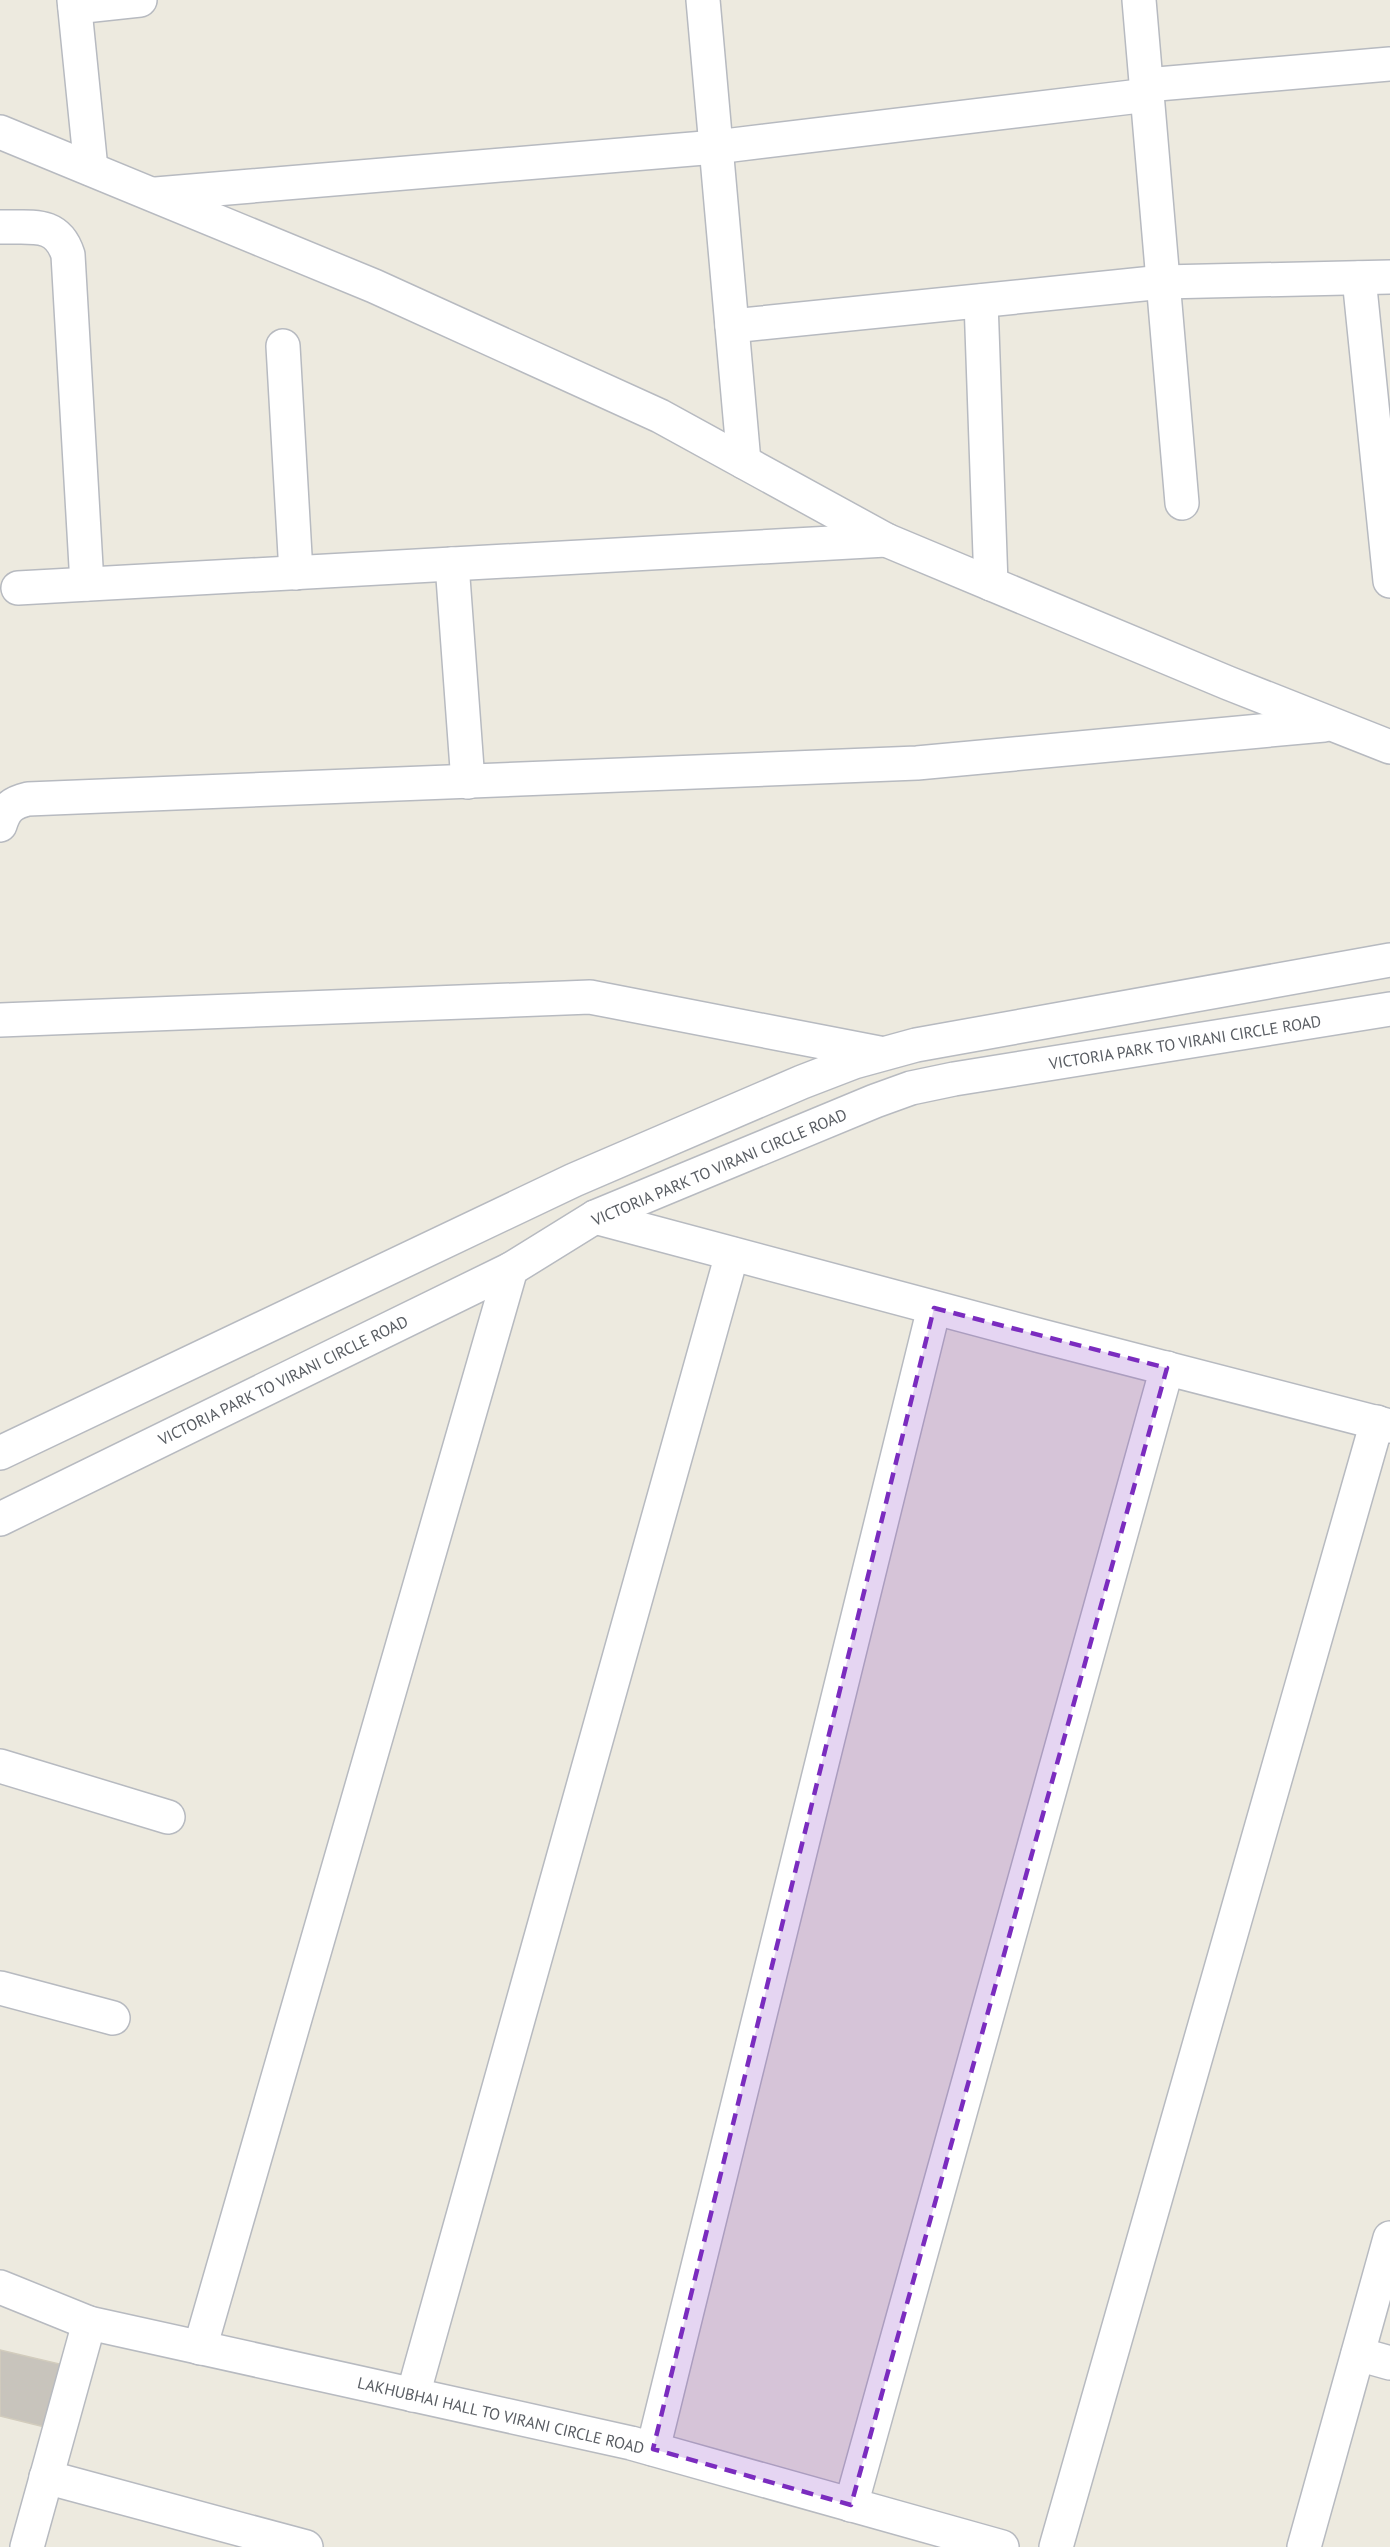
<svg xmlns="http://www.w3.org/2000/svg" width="1390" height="2547" viewBox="0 0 1390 2547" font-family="'PT Sans',sans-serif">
  <rect width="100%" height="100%" fill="#edeadf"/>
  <polygon fill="#c8c4bc" stroke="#d2ccbd" stroke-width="1.5" points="0,2350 68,2366 53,2429 0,2416"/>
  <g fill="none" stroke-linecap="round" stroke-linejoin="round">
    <defs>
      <g id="minor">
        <polyline points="74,0 91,169"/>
        <polyline points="703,0 744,462"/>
        <polyline points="1139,0 1182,503"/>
        <polyline points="75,7 140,0"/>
        <polyline points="1146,85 1390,64"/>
        <polyline points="0,132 374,286 660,416 886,540 1228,683 1390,747"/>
        <polyline points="156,194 716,147 1148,95"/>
        <path d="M0 227C30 228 57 220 68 255L87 584"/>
        <polyline points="1359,278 1390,581"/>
        <polyline points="981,301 991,584"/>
        <polyline points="732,326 1163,282 1390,277"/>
        <polyline points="283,346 296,573"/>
        <polyline points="452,564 468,782"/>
        <polyline points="18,588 886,540"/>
        <path d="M0 825C5 809 11 803 28 799L917 763 1324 725"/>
        <polyline points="0,1020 590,997 879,1053"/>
        <polyline points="595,1217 1041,1336 1390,1426"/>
        <polyline points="0,1453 574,1180 802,1082 854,1062 916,1045 1390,960"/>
        <polyline points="0,1519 511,1269 595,1217 875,1101 911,1088 954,1079 1390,1009"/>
        <polyline points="0,1766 168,1817"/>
        <polyline points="0,1988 113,2018"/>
        <polyline points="0,2287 89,2323 631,2443 1002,2547"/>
        <polyline points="200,2348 511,1269"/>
        <polyline points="1358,2354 1390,2363"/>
        <polyline points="413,2395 732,1254"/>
        <polyline points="653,2449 934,1308"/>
        <polyline points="46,2477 306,2547"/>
        <polyline points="851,2505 1167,1368"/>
        <polyline points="27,2547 89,2323"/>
        <polyline points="1056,2547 1377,1422"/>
        <polyline points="1304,2547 1390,2238"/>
      </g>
    </defs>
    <use href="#minor" stroke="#b7bac0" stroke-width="36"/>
    <use href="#minor" stroke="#fff" stroke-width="33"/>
  </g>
  <path fill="#7b2cbf" fill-opacity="0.2" stroke="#7b2cbf" stroke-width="4.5" stroke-dasharray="12 8" stroke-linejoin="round" d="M934 1308 1167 1368 851 2505 653 2449Z"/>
  <g text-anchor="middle" stroke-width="5" stroke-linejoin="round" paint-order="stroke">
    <g font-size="16" fill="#585c62" stroke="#fff">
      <text transform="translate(1185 1042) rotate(-9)" y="6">VICTORIA PARK TO VIRANI CIRCLE ROAD</text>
      <text transform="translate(719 1167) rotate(-23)" y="6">VICTORIA PARK TO VIRANI CIRCLE ROAD</text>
      <text transform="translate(283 1380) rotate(-26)" y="6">VICTORIA PARK TO VIRANI CIRCLE ROAD</text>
      <text transform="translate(501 2415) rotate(13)" y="6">LAKHUBHAI HALL TO VIRANI CIRCLE ROAD</text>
    </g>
  </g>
</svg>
